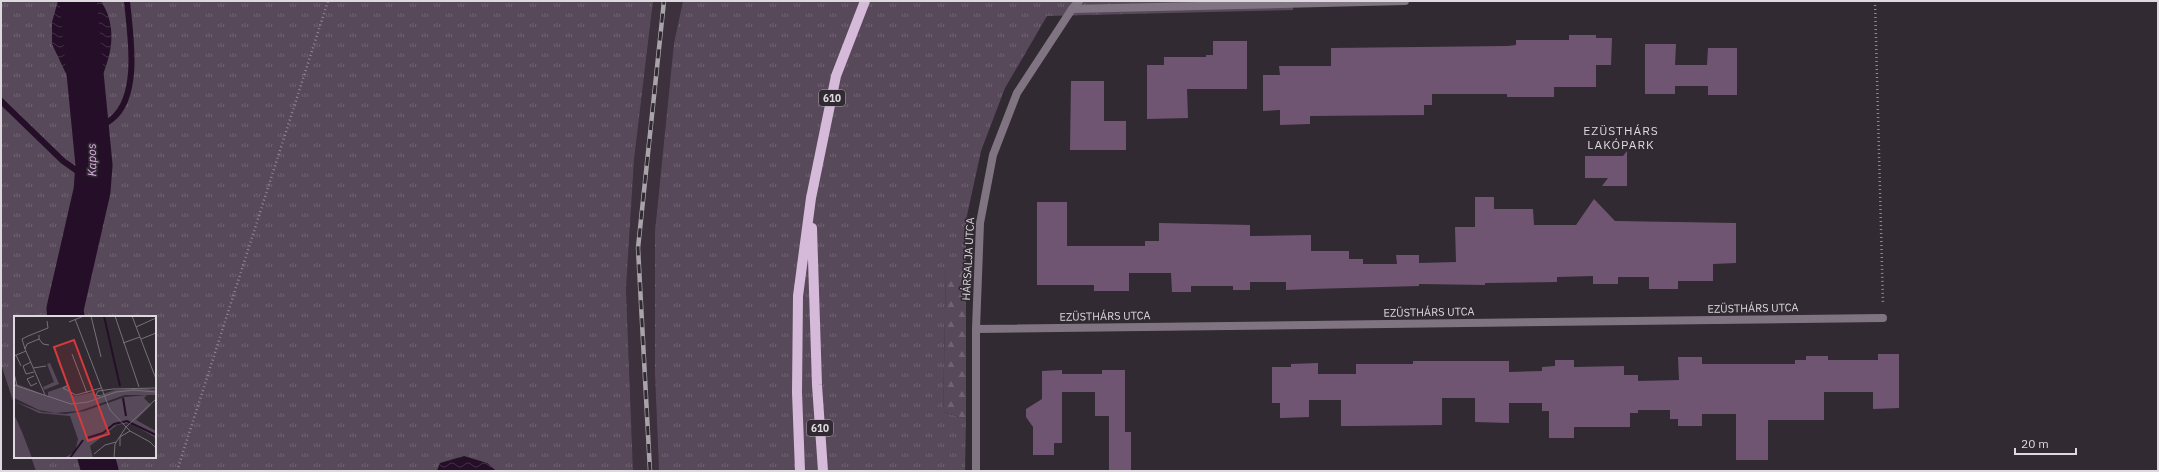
<svg xmlns="http://www.w3.org/2000/svg" width="2159" height="472" viewBox="0 0 2159 472" font-family="'IBM Plex Sans',sans-serif">
  <defs>
    <pattern id="grass-tufts" width="24" height="20" patternUnits="userSpaceOnUse"><rect width="24" height="20" fill="#58495a"/><path d="M3 7l-1-3M5 7V3M7 7l1-3M15 17l-1-3M17 17v-4M19 17l1-3" fill="none" stroke="#706371"/></pattern>
    <pattern id="forest-firs" width="22" height="20" patternUnits="userSpaceOnUse"><rect width="22" height="20" fill="#58495a"/><path d="M5 1l3.5 6h-7zM16 11l3.5 6h-7z" fill="#706371"/></pattern>
    <pattern id="water-waves" width="16" height="10" patternUnits="userSpaceOnUse"><rect width="16" height="10" fill="#250e28"/><path d="M0 5q4-4 8 0t8 0" fill="none" stroke="#443047"/></pattern>
  </defs>
  <rect width="100%" height="100%" fill="#312a32"/>
  <polygon fill="#3d313e" points="653,1 683,1 674,43 655,231 655,374 659,471 633,471 626,289 634,160"/>
  <g fill="url(#grass-tufts)">
    <polygon points="1,1 653,1 634,160 626,289 633,471 496,471 487,463 440,463 437,471 36,471 31,457 155,457 155,317 15,317 15,407 1,364"/>
    <polygon points="683,1 1293,1 1293,10 1047,16 1005,88 981,151 966,220 966,265 946,269 943,412 966,419 965,471 659,471 655,374 655,231 674,43"/>
  </g>
  <polygon fill="url(#forest-firs)" points="966,265 966,419 943,412 946,268"/>
  <g fill="url(#water-waves)">
    <path d="M58 1H101C114 21 114 44 106 66 104 73 99 81 97 88 94 106 103 117 91 132L81 131 77 97 52 44V22Z"/>
    <polygon points="464,456 487,463 496,471 437,471 440,463"/>
  </g>
  <g fill="none" stroke-linecap="round" stroke-linejoin="round">
    <g stroke="#250e28" stroke-width="6">
      <polyline points="1,101 63,161 93,182"/>
      <path d="M91 132C98 128 106 124 112 119 141 95 130 34 127 1"/>
    </g>
    <g stroke="#250e28" stroke-width="37">
      <polyline points="66,317 65,309 92,191 94,165 78,1"/>
      <polyline points="96,457 100,471"/>
    </g>
  </g>
  <g fill="#705573">
    <polygon points="1569,35 1596,35 1596,38 1612,38 1611,65 1596,65 1596,87 1554,87 1554,97 1507,97 1507,94 1432,94 1432,105 1424,105 1424,115 1310,116 1310,124 1280,125 1280,110 1263,111 1263,75 1280,75 1279,66 1331,66 1331,48 1507,46 1516,45 1516,40 1569,40"/>
    <polygon points="1213,41 1247,41 1247,89 1187,89 1188,118 1147,119 1147,65 1164,65 1164,57 1206,57 1206,55 1213,55"/>
    <polygon points="1645,44 1676,44 1675,65 1707,65 1708,48 1737,48 1737,95 1708,95 1708,86 1675,86 1675,94 1645,94"/>
    <polygon points="1071,81 1104,81 1104,121 1126,121 1126,150 1070,150"/>
    <polygon points="1627,151 1627,186 1602,186 1608,178 1585,178 1585,156 1623,156"/>
    <polygon points="1475,197 1494,197 1494,209 1533,209 1534,225 1576,225 1594,199 1615,221 1736,223 1736,263 1713,264 1713,281 1678,281 1678,289 1649,289 1649,277 1618,277 1618,284 1593,284 1593,276 1557,277 1557,282 1485,283 1485,285 1419,284 1419,286 1311,289 1286,290 1286,282 1250,282 1250,290 1233,290 1233,286 1191,286 1191,292 1172,292 1171,273 1129,273 1129,291 1094,291 1094,285 1037,285 1037,202 1067,202 1067,246 1145,246 1145,241 1159,241 1159,223 1250,225 1250,236 1311,235 1311,251 1349,251 1349,259 1363,259 1363,264 1397,264 1396,255 1419,255 1419,263 1456,262 1455,227 1475,227"/>
    <polygon points="1878,354 1899,354 1899,408 1873,409 1873,392 1824,392 1824,420 1768,420 1768,460 1736,460 1736,414 1702,414 1702,426 1678,426 1678,419 1670,419 1670,410 1638,410 1638,413 1630,413 1630,427 1574,427 1574,438 1549,438 1549,411 1542,411 1542,403 1509,403 1509,423 1475,422 1475,398 1442,398 1442,425 1356,426 1341,426 1341,400 1309,400 1309,417 1280,418 1280,403 1272,403 1272,367 1291,367 1291,364 1318,363 1318,374 1356,374 1356,364 1413,364 1413,361 1509,361 1509,372 1542,371 1542,367 1555,366 1555,360 1574,360 1574,367 1624,366 1624,375 1638,375 1638,381 1679,380 1678,357 1702,357 1702,364 1795,364 1795,360 1806,360 1806,356 1828,356 1828,360 1878,360"/>
    <polygon points="1062,370 1062,374 1102,374 1102,370 1125,370 1125,432 1131,432 1131,470 1109,470 1109,416 1095,416 1095,392 1062,392 1062,443 1054,443 1054,455 1033,455 1033,427 1026,417 1026,409 1042,399 1042,371"/>
  </g>
  <g fill="none" stroke-linecap="round" stroke-linejoin="round">
    <g stroke="#8f8990" stroke-width="2.5" stroke-dasharray="1 3" stroke-linecap="butt">
      <polyline points="1875,1 1883,304"/>
      <polyline points="177,471 328,1"/>
    </g>
    <g stroke="#817482" stroke-width="8">
      <polyline points="1072,9 1405,1"/>
      <polyline points="976,329 1883,318"/>
      <polyline points="976,471 976,329 980,223 993,155 1017,93 1072,9 1079,1"/>
    </g>
    <g stroke="#d5bbd9" stroke-width="10">
      <polyline points="812,228 817,385 823,471"/>
      <polyline points="800,471 797,392 798,296 811,198 836,76 865,1"/>
    </g>
    <defs>
      <polyline id="rail" points="650,471 638,248 664,1"/>
    </defs>
    <use href="#rail" stroke="#a9a4aa" stroke-width="4.5"/>
    <use href="#rail" stroke="#312a32" stroke-width="3" stroke-dasharray="9" stroke-linecap="butt"/>
  </g>
  <g text-anchor="middle" stroke-width="3.5" stroke-linejoin="round" paint-order="stroke">
    <g fill="#312a32" stroke="#aaa4aa" stroke-width="1">
      <rect x="819" y="90" width="26" height="16" rx="3"/>
      <rect x="807" y="420" width="26" height="16" rx="3"/>
    </g>
    <g font-size="10" font-weight="bold" fill="#ded9de">
      <text x="832" y="102">610</text>
      <text x="820" y="432">610</text>
    </g>
    <g font-size="11" fill="#ded9de" stroke="#312a32">
      <text transform="translate(968 259) rotate(-87)" y="4">HÁRSALJA UTCA</text>
      <text transform="translate(1753 308) rotate(-1)" y="4">EZÜSTHÁRS UTCA</text>
      <text transform="translate(1429 312) rotate(-1)" y="4">EZÜSTHÁRS UTCA</text>
      <text transform="translate(1105 316) rotate(-1)" y="4">EZÜSTHÁRS UTCA</text>
    </g>
    <g font-size="12" letter-spacing="1" fill="#ded9de" stroke="#312a32">
      <text x="1621" y="135">EZÜSTHÁRS<tspan x="1621" dy="14">LAKÓPARK</tspan></text>
    </g>
    <g font-size="12" font-style="italic" fill="#dbaee2" stroke="#312a32">
      <text transform="translate(92 160) rotate(-91)" y="4">Kapos</text>
    </g>
  </g>
  <g transform="translate(14 316)">
    <rect width="142" height="142" fill="#312a32"/>
    <path d="M0 67 34 80V76L54 69 58 79 62 80 79 76 83 80 101 74 125 72 142 74V79H111L65 95 41 97 25 94 0 82ZM133 79 130 82 137 89 122 104 142 115V122L116 107 103 109 76 130 79 142H50L61 136 64 123 56 100 25 97 0 85 28 96 51 98 71 95 111 81ZM0 98 8 116 18 142H0Z" fill="#58495a"/>
    <path d="M36 47 45 68 30 74 29 71 40 66 33 48Z" fill="#58495a"/>
    <path fill="none" stroke="#250e28" stroke-width="2" d="M90 0 106 70M109 82 112 100M73 122 89 117 100 108 113 105 142 119M56 142 69 124"/>
    <path fill="none" stroke="#767077" stroke-width="1" d="M77 0 87 41M101 0 125 71M118 0 142 63M61 3 96 94 116 115 136 126 142 132M55 6 70 0M122 11 142 2M25 19V23L13 28 11 33 31 79M14 20 34 12 33 5M25 23 29 28 35 29M127 23 142 17M109 27 126 21M11 33 8 23 14 20M58 38 73 77M2 39 7 50M0 40 12 35M44 44 57 77M17 46 9 50 12 58 20 56M19 52 32 50M0 57 3 70M20 60 13 63 17 70 23 67M0 69 57 88 74 86 102 76 120 74M54 69 49 72 62 79 87 72M119 74 142 76M86 80 82 79 84 75 99 73 142 72M106 130V121L116 115M80 138 91 129 102 126M100 142 101 128 112 111 142 83"/>
    <path fill="#d73a3a" fill-opacity="0.15" stroke="#d73a3a" stroke-width="2" d="M60 24 95 118 74 125 40 31Z"/>
    <rect width="142" height="142" fill="none" stroke="#ded9de" stroke-width="2"/>
  </g>
  <rect width="2159" height="472" fill="none" stroke="#ded9de" stroke-width="4"/>
  <path d="M2015 448v6h61v-6" fill="none" stroke="#ded9de" stroke-width="2"/>
  <text x="2021" y="448" font-size="12" fill="#ded9de" stroke="#312a32" stroke-width="3" paint-order="stroke">20 m</text>
</svg>
